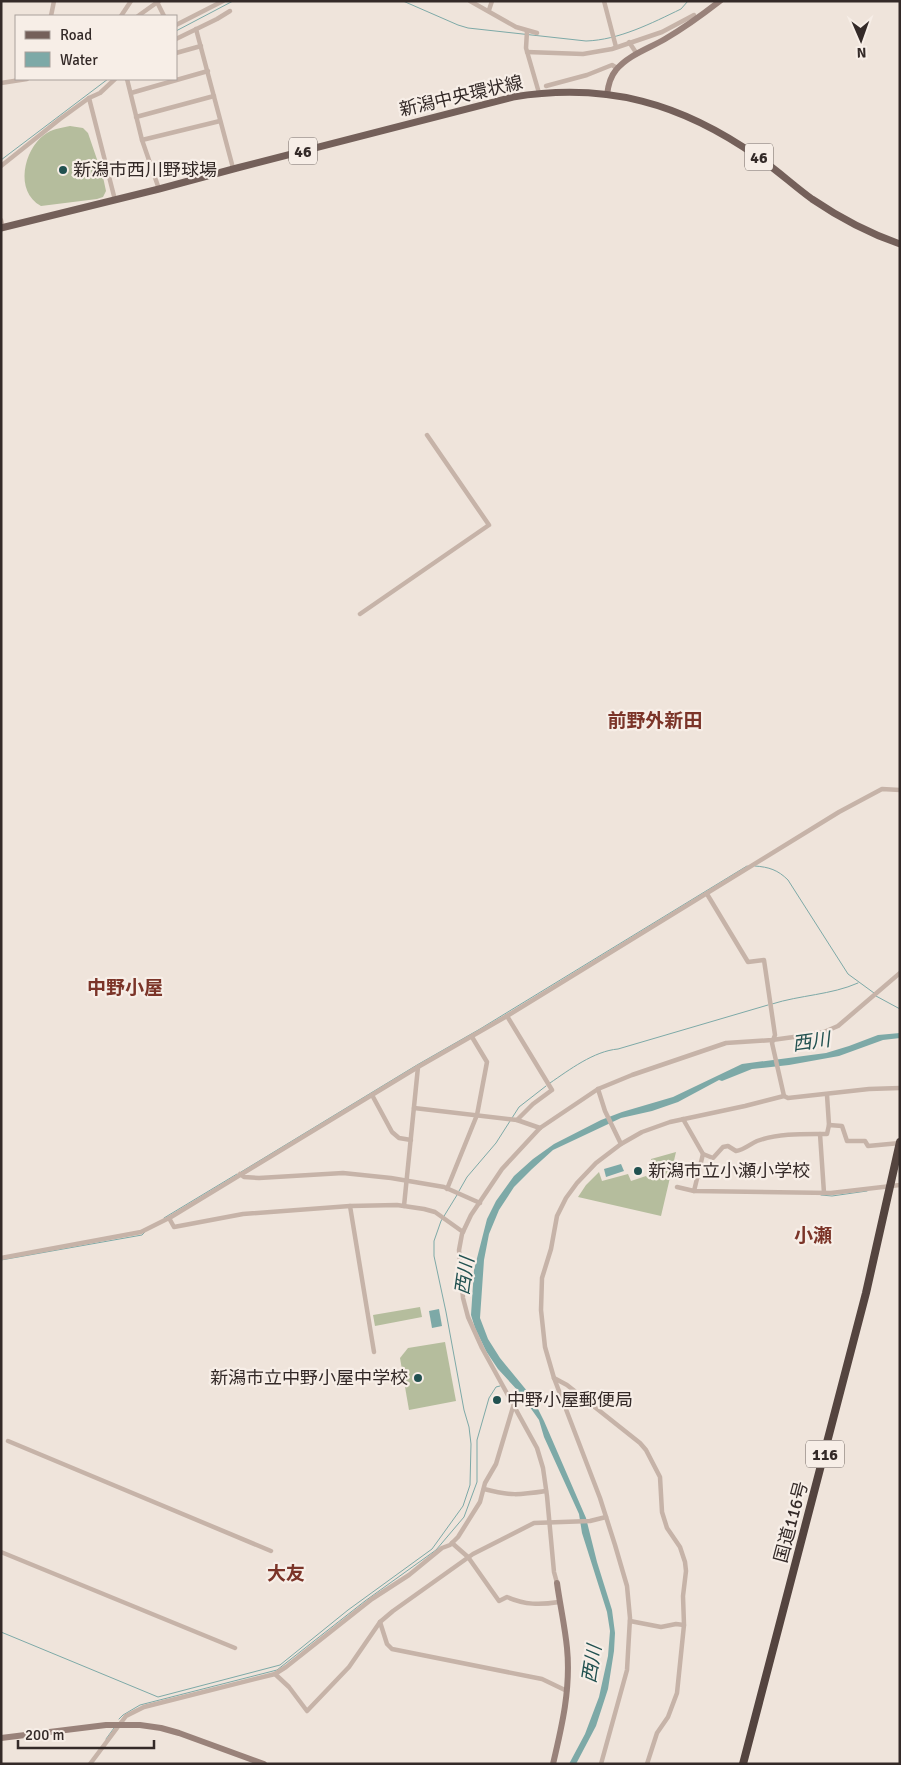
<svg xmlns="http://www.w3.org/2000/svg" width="901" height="1765" viewBox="0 0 901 1765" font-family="Signika,'Noto Sans JP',sans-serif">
  <rect width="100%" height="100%" fill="#efe4db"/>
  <g fill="#b5bd9d">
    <path d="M70 126 83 128 88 133 103 177 106 191 103 197 97 199 41 206C14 191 24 150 44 135 52 129 60 128 70 126Z"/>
    <polygon points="676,1152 661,1216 578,1197 586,1185 599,1172 602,1181 628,1174 631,1181 655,1173 651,1159"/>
    <polygon points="420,1307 422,1317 375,1326 373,1315"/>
    <polygon points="445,1342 456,1401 409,1410 400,1358 408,1348"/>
  </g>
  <g fill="#7da9a7">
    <polygon points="900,1033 900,1038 883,1040 839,1056 789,1065 752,1069 722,1081 719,1080 678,1102 652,1111 621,1118 553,1150 532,1169 514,1187 499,1210 489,1234 484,1260 480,1318 488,1339 500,1358 532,1397 544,1421 586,1518 597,1562 612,1610 615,1633 614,1651 608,1689 596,1726 576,1764 569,1764 585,1734 599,1697 608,1656 610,1631 607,1612 582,1533 579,1514 544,1437 539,1420 520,1393 498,1369 486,1351 475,1328 471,1315 474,1270 487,1219 496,1201 514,1176 533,1159 554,1144 601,1120 622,1112 673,1097 742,1064 826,1053 849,1046 878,1035"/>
    <polygon points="621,1164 624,1171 606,1177 604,1169"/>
    <polygon points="439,1309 442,1326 432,1328 429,1311"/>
  </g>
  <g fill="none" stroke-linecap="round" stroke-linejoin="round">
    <g stroke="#7da9a7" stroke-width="1">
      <path d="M403 1 458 25 468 28 586 41C619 40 652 23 681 9L688 1"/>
      <polyline points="176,31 233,1"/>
      <polyline points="1,160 108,79"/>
      <path d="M755 866C769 867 778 870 788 880L848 974 874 993"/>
      <polyline points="876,996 900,1009"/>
      <path d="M772 1004C800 995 831 995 858 983"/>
      <path d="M550 1083C569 1070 594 1051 618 1049L768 1005"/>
      <polyline points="241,1172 417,1065 480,1029 747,866"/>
      <polyline points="459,1191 467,1177 496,1143 519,1107 546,1086"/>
      <polyline points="821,1195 832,1196 867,1191"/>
      <polyline points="164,1218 237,1174"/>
      <polyline points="1,1260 142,1235 145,1232"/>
      <polyline points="1,1632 158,1697 280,1665 348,1610 432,1549 463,1506 470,1485 471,1444 469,1427 464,1410 446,1312 434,1256 434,1241 441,1221 457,1195"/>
      <polyline points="119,1719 123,1715 140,1705 277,1670 365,1601 436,1550 464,1517 477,1482 477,1440 489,1398 496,1387 500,1386"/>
      <polyline points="106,1739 114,1728"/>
    </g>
    <g stroke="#c6b3a8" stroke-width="4.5">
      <polyline points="470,1 516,27 537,33"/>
      <polyline points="604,1 616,47"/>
      <polyline points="157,2 164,16"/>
      <polyline points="489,10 492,1"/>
      <polyline points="51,16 54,1"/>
      <polyline points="121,16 131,1"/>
      <polyline points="138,16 159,1"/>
      <polyline points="176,25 223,1"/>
      <polyline points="196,29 233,168"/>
      <polyline points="527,31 526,48 539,93"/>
      <polyline points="176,39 217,19 230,11"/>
      <polyline points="629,42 637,54"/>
      <polyline points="527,52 583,54 612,49 662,32 694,15"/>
      <polyline points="176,53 201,46"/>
      <polyline points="127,79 142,140 159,189"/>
      <polyline points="1,83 27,79"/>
      <polyline points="546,86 587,75 612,65 617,68"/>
      <polyline points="131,93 208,71"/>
      <polyline points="89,98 115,200"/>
      <polyline points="136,117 214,96"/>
      <polyline points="142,140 220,121"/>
      <polyline points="1,166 60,119 89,98 100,93 115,79"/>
      <polyline points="1,220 3,228"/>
      <polyline points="360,614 489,525 427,435"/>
      <polyline points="707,894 748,962 764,960 775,1035 772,1043 784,1096"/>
      <polyline points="507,1016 552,1090 533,1104 517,1120"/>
      <polyline points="598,1089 605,1111 621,1144"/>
      <polyline points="372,1095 392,1132 399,1138 411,1140"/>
      <polyline points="414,1108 517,1120 540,1128"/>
      <path d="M683 1119 703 1154 713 1158 723 1147 728 1146 736 1151C744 1150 750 1144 757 1141 779 1133 804 1134 827 1134L829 1125 827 1095"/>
      <polyline points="829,1125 842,1126 847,1141 865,1141 868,1146 900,1143"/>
      <polyline points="820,1134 824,1193"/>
      <polyline points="240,1174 244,1177 259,1178 343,1173 391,1178 444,1187 480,1203"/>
      <polyline points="677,1187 694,1191 831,1193 900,1185"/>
      <polyline points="447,1189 477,1115 487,1062 472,1037"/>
      <polyline points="694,1191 703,1154"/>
      <polyline points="350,1206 374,1352"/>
      <polyline points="404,1206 418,1067"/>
      <polyline points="169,1218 174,1227 243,1214 350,1206 397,1205 424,1209 435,1212 463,1232"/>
      <polyline points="1,1258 141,1232 171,1217 418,1067 507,1016 839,812 882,789 900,790"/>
      <polyline points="554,1378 567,1385 640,1443 646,1450 660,1477 662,1512 667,1528 680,1547 685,1562 686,1571 683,1596 684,1625 677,1693 668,1717 657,1733 647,1764"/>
      <polyline points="8,1441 271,1551"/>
      <path d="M484 1489C510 1496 519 1495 546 1491"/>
      <path d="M452 1543 468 1557 499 1601 507 1597C525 1605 540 1605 559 1602"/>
      <polyline points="1,1552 235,1648"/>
      <polyline points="557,1583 554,1572 547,1496 543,1468 537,1448 482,1348 468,1317 463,1298 459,1250 462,1234 471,1215 502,1169 540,1128 598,1089 632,1075 726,1043 772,1040 801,1036 824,1032 838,1026 900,973"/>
      <polyline points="630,1621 661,1627 676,1624 684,1625"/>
      <polyline points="380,1622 387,1644 392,1649 542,1679 567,1691"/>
      <polyline points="275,1674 289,1687 307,1711 349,1667 380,1622 393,1611 473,1554 534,1523 590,1521 606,1517"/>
      <polyline points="90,1764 126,1716 144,1707 275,1674 286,1667 372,1599 409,1575 442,1548 450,1545 458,1537 480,1502 485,1483 496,1464 513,1407"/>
      <polyline points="601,1764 627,1670 630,1618 627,1586 615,1545 600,1498 554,1378 545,1347 541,1310 542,1278 551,1249 557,1216 566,1198 577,1183 596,1163 621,1144 642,1132 670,1122 745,1106 784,1096 788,1098 869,1089 900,1088"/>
    </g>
    <g stroke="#99827a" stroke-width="6">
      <path d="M607 95C608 86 610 77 616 70 628 55 650 48 665 39 684 28 702 15 720 1"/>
      <polyline points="1,1738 106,1725 140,1725 161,1728 179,1733 264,1764"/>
      <path d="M553 1764C562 1726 571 1688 567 1648 565 1627 560 1605 557 1583"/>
    </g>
    <path stroke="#74605a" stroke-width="7" d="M1 228 159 189 237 168 513 97C607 82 681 103 758 157 777 170 794 186 812 199 840 218 868 233 900 244"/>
    <polyline stroke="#54443f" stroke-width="8" points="743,1764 866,1293 900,1142"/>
  </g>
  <g fill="#215150" stroke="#f7eee7" stroke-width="2">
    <circle cx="63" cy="170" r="5"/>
    <circle cx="638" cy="1171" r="5"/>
    <circle cx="418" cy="1378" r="5"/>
    <circle cx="497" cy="1400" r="5"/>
  </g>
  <g text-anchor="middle" stroke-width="4.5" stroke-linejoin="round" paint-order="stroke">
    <g fill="#f7eee7" stroke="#6e6561" stroke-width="1">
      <rect x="289" y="137.5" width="28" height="27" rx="4"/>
      <rect x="745" y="143.5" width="28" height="27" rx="4"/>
      <rect x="806" y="1440.5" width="38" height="27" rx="4"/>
    </g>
    <g font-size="16" font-weight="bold" fill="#342a28">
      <text x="303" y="157">46</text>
      <text x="759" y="163">46</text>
      <text x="825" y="1460">116</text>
    </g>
    <g font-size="18" fill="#342a28" stroke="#f7eee7">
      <text transform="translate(461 96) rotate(-13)" y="6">新潟中央環状線</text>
      <text transform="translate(791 1522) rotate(-75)" y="6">国道116号</text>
    </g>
    <g font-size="18" fill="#342a28" stroke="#f7eee7" text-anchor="start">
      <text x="73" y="176">新潟市西川野球場</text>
      <text x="648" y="1177">新潟市立小瀬小学校</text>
      <text x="408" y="1384" text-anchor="end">新潟市立中野小屋中学校</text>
      <text x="507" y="1406">中野小屋郵便局</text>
    </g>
    <g font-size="19" font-weight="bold" fill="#7b3428" stroke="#f7eee7">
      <text x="655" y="727">前野外新田</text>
      <text x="125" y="994">中野小屋</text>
      <text x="813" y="1242">小瀬</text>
      <text x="286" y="1580">大友</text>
    </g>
    <g font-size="19" font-style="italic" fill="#215150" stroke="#f7eee7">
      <text transform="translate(811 1041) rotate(-8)" y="7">西川</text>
      <text transform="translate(464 1276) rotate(-82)" y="7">西川</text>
      <text transform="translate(591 1664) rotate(-81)" y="7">西川</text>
    </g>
  </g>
  <rect width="901" height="1765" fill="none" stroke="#342a28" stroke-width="5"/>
  <rect x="15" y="15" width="162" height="65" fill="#f7eee7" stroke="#a9a09b"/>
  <rect x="25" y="31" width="25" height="8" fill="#74605a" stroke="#a9a09b"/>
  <text x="60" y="40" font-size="15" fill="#342a28">Road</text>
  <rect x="25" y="52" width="25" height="15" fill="#7da9a7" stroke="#a9a09b"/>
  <text x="60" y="65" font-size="15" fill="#342a28">Water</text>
  <g transform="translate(861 40) rotate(178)" stroke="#f7eee7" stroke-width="4" paint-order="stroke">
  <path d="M0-4L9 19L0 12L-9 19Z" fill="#342a28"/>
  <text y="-8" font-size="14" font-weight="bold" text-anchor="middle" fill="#342a28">N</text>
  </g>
  <path d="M18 1740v8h136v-8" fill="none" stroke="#342a28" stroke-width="2.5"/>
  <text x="25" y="1740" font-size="15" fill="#342a28" stroke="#f7eee7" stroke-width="4" paint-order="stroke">200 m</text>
</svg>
